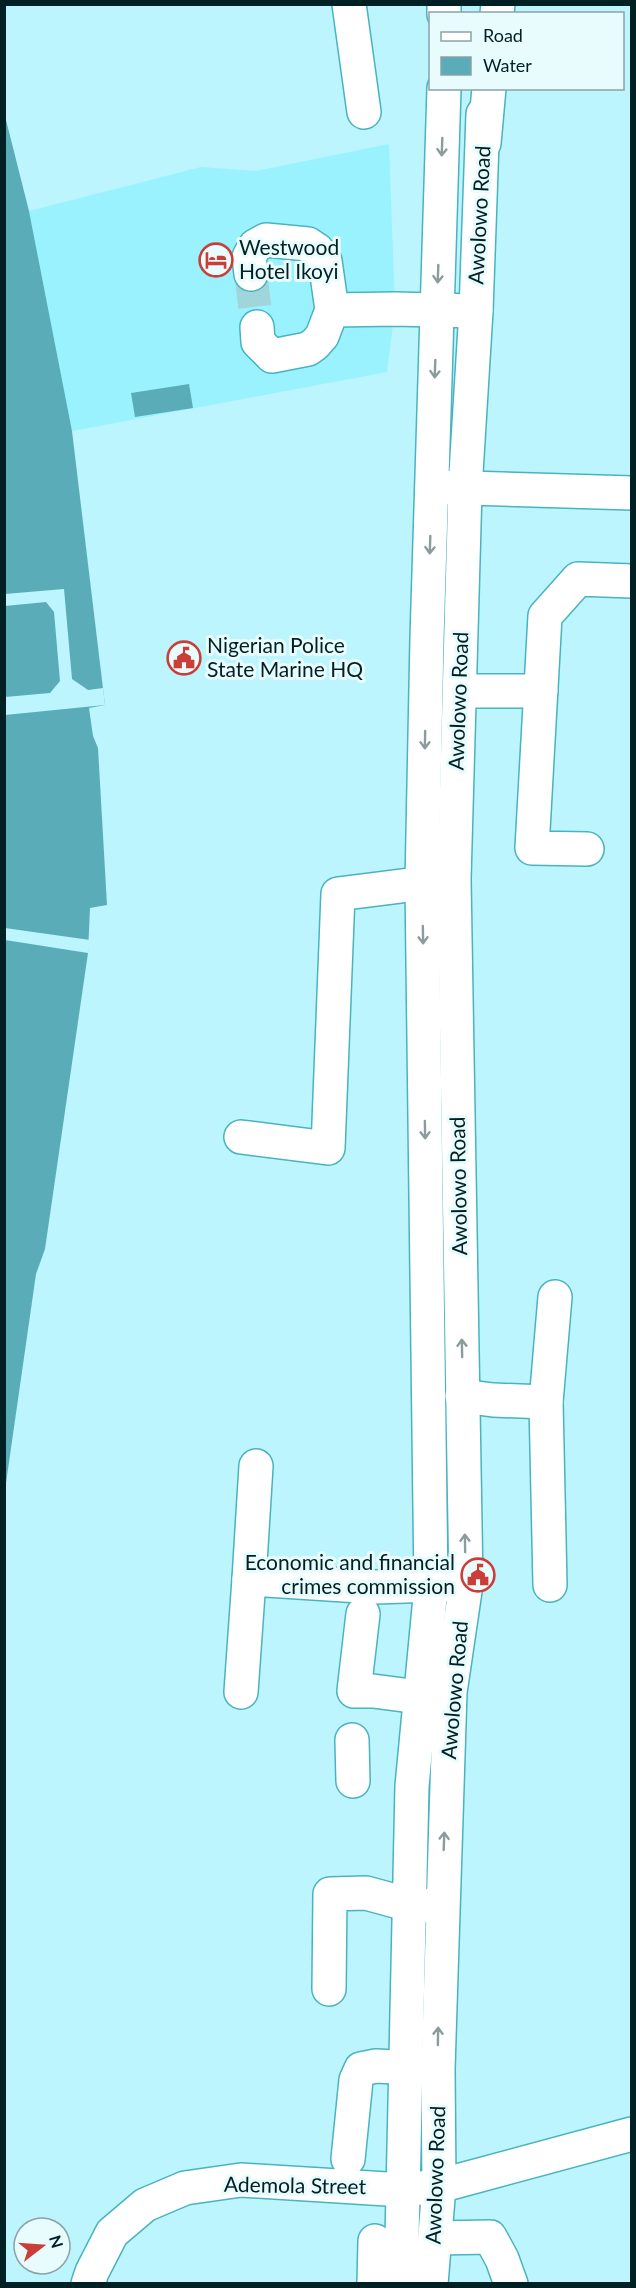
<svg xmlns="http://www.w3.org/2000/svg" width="636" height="2288" viewBox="0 0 636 2288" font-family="Lato,sans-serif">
  <rect width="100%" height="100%" fill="#bcf5fd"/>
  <polygon fill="#9af2fe" points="389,144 395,309 387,372 72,431 29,211 201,167 256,171"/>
  <g fill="#5aadb8">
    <polygon points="5,116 29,211 72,431 105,705 89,708 93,736 98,748 107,905 90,908 88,953 45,1249 36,1274 5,1490"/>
    <polygon points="189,384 193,408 135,417 131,393"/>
  </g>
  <g fill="#bcf5fd">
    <polygon points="64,589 72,679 88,690 103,688 105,705 5,715 5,697 50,693 60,681 54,612 46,602 5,606 5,594"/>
    <polygon points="5,928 90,940 88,953 5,940"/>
  </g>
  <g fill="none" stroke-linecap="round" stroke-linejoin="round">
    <polyline stroke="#a0d5dc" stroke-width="33" stroke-dasharray="33 16" stroke-linecap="butt" points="251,274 257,327"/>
    <defs>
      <g id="minor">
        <polyline points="349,4 364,112"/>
        <polyline points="251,274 249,257 255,246 266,240 308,244 317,250 325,261 332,310 322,336 315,344 308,349 272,356 258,342 257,327"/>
        <polyline points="332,310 395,309 476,311"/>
        <polyline points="435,487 632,493"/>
        <polyline points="460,691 541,691"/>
        <polyline points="587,849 532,848 545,616 578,579 632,581"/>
        <polyline points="241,1137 328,1148 338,894 449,880"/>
        <polyline points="462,1396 493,1400 546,1402"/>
        <polyline points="249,1579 256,1466"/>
        <polyline points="550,1585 546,1402 555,1297"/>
        <polyline points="363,1614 354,1691 373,1691 419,1697 449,1693"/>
        <polyline points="241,1692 249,1579 375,1587 466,1584"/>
        <polyline points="352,1740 353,1781"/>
        <polyline points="329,1989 330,1894 366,1893 410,1905 437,1906"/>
        <polyline points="348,2159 356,2080 361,2069 376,2066 433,2069"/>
        <polyline points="435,2238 490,2237 502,2259 511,2284"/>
        <polyline points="88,2284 92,2272 112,2233 145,2205 185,2188 241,2180 403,2190 439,2186 632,2134"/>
        <polyline points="374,2284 375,2241"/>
      </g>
      <g id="major">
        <polyline points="444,14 444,4"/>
        <polyline points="401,2284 412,1786 431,1587 422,883 427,638 444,88"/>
        <polyline points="431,2284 439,2186 438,2069 450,1692 466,1584 454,879 465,489 476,311 483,114"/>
      </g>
      <g id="highway">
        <polyline points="497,14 498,4"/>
        <polyline points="484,143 489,88"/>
      </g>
    </defs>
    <use href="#minor" stroke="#49b3c1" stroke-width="36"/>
    <use href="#major" stroke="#49b3c1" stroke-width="36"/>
    <use href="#highway" stroke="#49b3c1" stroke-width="36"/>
    <use href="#minor" stroke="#fff" stroke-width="33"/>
    <use href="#major" stroke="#fff" stroke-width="33"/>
    <use href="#highway" stroke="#fff" stroke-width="33"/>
  </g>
  <defs><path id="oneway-shaft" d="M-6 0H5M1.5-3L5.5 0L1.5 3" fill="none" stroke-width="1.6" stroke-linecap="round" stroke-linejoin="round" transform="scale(1.5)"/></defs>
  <g stroke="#8c9b9c">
    <use href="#oneway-shaft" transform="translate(442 147) rotate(92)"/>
    <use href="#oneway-shaft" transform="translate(438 274) rotate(92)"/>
    <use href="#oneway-shaft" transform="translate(435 369) rotate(92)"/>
    <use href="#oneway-shaft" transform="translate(430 545) rotate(92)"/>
    <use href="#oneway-shaft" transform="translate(425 740) rotate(91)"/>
    <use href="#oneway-shaft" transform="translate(423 935) rotate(89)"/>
    <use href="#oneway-shaft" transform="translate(425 1130) rotate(89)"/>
    <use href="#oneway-shaft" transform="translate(462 1348) rotate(-91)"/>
    <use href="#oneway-shaft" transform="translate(465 1543) rotate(-91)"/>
    <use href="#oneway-shaft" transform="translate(444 1841) rotate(-88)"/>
    <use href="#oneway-shaft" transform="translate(438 2036) rotate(-89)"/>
  </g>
  <defs>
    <symbol id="hotel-ring" viewBox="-11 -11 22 22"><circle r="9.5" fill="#e8fbfd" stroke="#cb3d37" stroke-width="1.5"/><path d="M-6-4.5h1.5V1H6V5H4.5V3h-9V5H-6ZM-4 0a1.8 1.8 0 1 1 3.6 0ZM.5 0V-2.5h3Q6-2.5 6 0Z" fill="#cb3d37"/></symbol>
    <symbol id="civic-ring" viewBox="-11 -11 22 22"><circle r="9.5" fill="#e8fbfd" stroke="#cb3d37" stroke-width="1.5"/><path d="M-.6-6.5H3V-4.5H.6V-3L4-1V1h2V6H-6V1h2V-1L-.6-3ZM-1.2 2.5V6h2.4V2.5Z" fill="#cb3d37"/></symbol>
  </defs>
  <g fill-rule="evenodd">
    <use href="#hotel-ring" x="197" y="241" width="38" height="38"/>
    <use href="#civic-ring" x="165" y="639" width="38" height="38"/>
    <use href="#civic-ring" x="459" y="1556" width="38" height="38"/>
  </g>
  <g text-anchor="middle" stroke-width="6" stroke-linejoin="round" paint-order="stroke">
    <g font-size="21" fill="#002024" stroke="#e8fbfd">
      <text transform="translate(480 215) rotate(-87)" y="7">Awolowo Road</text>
      <text transform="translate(459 701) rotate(-88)" y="7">Awolowo Road</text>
      <text transform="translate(459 1186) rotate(-91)" y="7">Awolowo Road</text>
      <text transform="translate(455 1690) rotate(-85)" y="7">Awolowo Road</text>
      <text transform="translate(436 2175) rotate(-88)" y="7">Awolowo Road</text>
      <text transform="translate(295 2186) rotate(1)" y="7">Ademola Street</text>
    </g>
    <g font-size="21" fill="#002024" stroke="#e8fbfd" text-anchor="start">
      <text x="239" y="255">Westwood<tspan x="239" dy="24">Hotel Ikoyi</tspan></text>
      <text x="207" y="653">Nigerian Police<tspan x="207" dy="24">State Marine HQ</tspan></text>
      <text x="455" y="1570" text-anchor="end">Economic and financial<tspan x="455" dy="24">crimes commission</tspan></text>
    </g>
  </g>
  <rect width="636" height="2288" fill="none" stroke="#002024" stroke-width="12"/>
  <rect x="429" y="12" width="195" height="78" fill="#e8fbfd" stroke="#8ba3a6" stroke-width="1.5"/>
  <rect x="441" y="32" width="30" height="9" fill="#ffffff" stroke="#8ba3a6" stroke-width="1.5"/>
  <text x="483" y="42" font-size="18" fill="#002024">Road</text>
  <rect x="441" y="57" width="30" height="18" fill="#5aadb8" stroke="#8ba3a6" stroke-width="1.5"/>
  <text x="483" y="72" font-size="18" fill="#002024">Water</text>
  <g transform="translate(42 2246) rotate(73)"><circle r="28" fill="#e8fbfd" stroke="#8ba3a6" stroke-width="1.5"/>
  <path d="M0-4.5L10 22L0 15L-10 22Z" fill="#cb3d37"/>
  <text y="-9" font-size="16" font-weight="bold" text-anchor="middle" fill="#002024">N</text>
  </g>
</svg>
